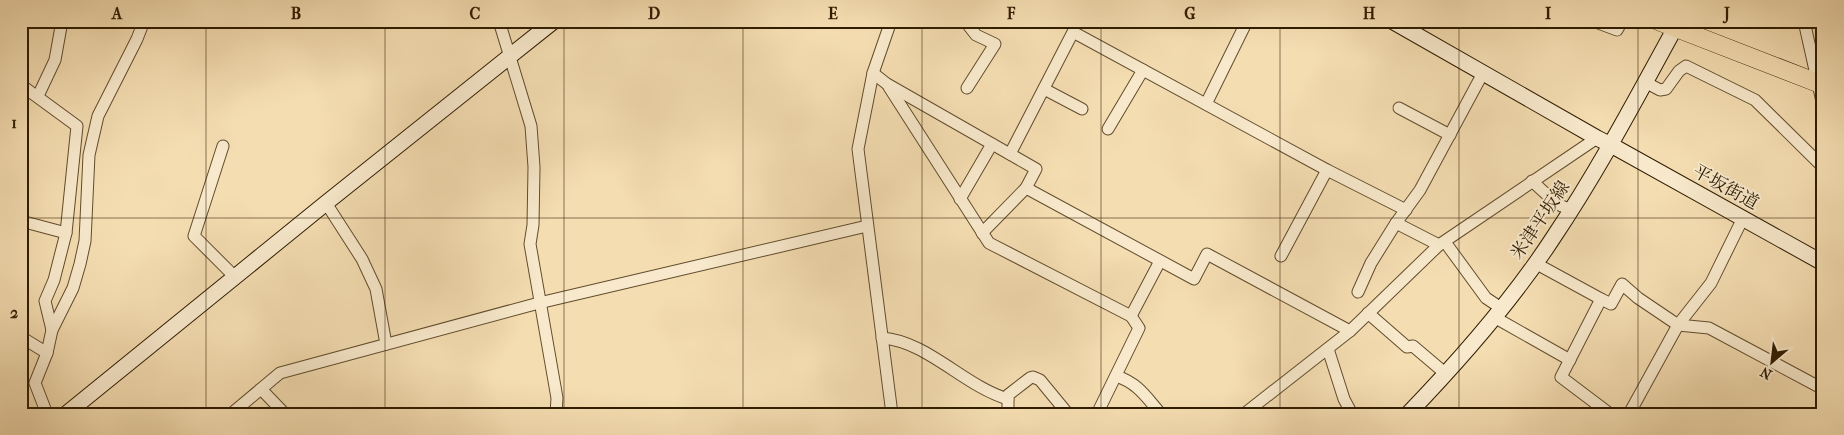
<svg xmlns="http://www.w3.org/2000/svg" width="1844" height="435" viewBox="0 0 1844 435" font-family="'IM FELL French Canon','Noto Serif JP',serif">
  <rect width="100%" height="100%" fill="#f4ddb1"/>
  <filter id="stains"><feTurbulence type="fractalNoise" baseFrequency=".004" numOctaves="4"/><feColorMatrix values="0 0 0 0 .2 0 0 0 0 .09 0 0 0 0 .02 0 0 0 .5 -.17"/></filter>
  <radialGradient id="worn" r=".72"><stop offset=".6" stop-color="#630" stop-opacity="0"/><stop offset="1" stop-color="#630" stop-opacity=".3"/></radialGradient>
  <g fill="none" stroke-linecap="round" stroke-linejoin="round">
    <defs>
      <g id="street">
        <polyline points="499,21 531,126 534,167 533,225 530,244 557,398 556,414"/>
        <polyline points="891,21 873,73 858,149 892,414"/>
        <polyline points="965,21 976,35 995,44 967,88"/>
        <polyline points="1593,21 1617,30 1622,21"/>
        <polyline points="1804,21 1823,106"/>
        <polyline points="873,73 887,84 1036,169 1026,188 1194,279 1207,254 1350,331"/>
        <polyline points="1645,82 1660,90 1666,89 1679,71 1686,66 1755,100 1823,167"/>
        <polyline points="21,85 77,126 66,233 54,280 45,301 52,330"/>
        <polyline points="889,87 989,243 1131,316 1160,261"/>
        <polyline points="1044,89 1082,109"/>
        <polyline points="38,96 55,60 62,21"/>
        <polyline points="1206,104 1247,21"/>
        <polyline points="1399,108 1450,135"/>
        <polyline points="1108,129 1143,70"/>
        <polyline points="223,146 194,236 235,277"/>
        <polyline points="1010,154 1073,32 1327,170 1406,210"/>
        <polyline points="1532,181 1557,204 1571,210"/>
        <polyline points="960,199 992,144"/>
        <polyline points="326,203 362,259 376,289 386,344"/>
        <polyline points="21,221 66,233"/>
        <polyline points="1396,223 1439,245"/>
        <polyline points="982,233 1026,188"/>
        <polyline points="1445,242 1486,298 1501,308"/>
        <polyline points="1281,256 1327,170"/>
        <polyline points="1535,263 1601,299 1561,377 1610,414"/>
        <polyline points="1358,292 1371,263 1396,223 1420,190 1483,73"/>
        <polyline points="1601,299 1611,304 1622,284 1638,298 1678,325 1709,328 1823,389"/>
        <polyline points="1368,313 1407,347 1413,346 1446,374"/>
        <polyline points="1494,317 1570,360"/>
        <polyline points="21,337 47,353"/>
        <path d="M882 338C927 341 964 386 1008 399"/>
        <polyline points="1328,349 1344,399 1352,414"/>
        <path d="M1116 376C1138 383 1146 397 1161 414"/>
        <polyline points="261,389 285,414"/>
        <polyline points="47,414 35,383 47,353 52,330 73,288 80,264 85,241 89,155 98,116 137,39 144,21"/>
        <polyline points="231,414 280,373 539,303 867,226"/>
        <polyline points="1008,414 1008,395 1030,378 1033,377 1040,380 1068,414"/>
        <polyline points="1097,414 1139,328 1131,316"/>
        <polyline points="1244,414 1350,331 1439,245 1597,138"/>
        <polyline points="1629,414 1678,325 1711,283 1743,218"/>
      </g>
      <g id="secondary">
        <polyline points="1392,21 1597,138 1611,145 1823,263"/>
        <polyline points="66,414 326,203 554,21"/>
        <path d="M1408 414C1460 360 1512 301 1553 238 1598 171 1636 99 1675 28"/>
      </g>
      <polyline id="primary" points="1658,21 1823,85"/>
    </defs>
    <use href="#street" stroke="#614c2c" stroke-width="13"/>
    <use href="#secondary" stroke="#301c00" stroke-width="17"/>
    <use href="#primary" stroke="#301c00" stroke-width="19"/>
    <use href="#street" stroke="#f8e9cc" stroke-width="11"/>
    <use href="#secondary" stroke="#f8e9cc" stroke-width="15"/>
    <use href="#primary" stroke="#f4ddb1" stroke-width="18"/>
  </g>
  <path fill="none" stroke="#301c00" stroke-width="1" stroke-opacity="0.55" d="M206 21V414M385 21V414M564 21V414M743 21V414M922 21V414M1101 21V414M1280 21V414M1459 21V414M1638 21V414M21 218H1823"/>
  <g text-anchor="middle" stroke-width="4" stroke-linejoin="round" paint-order="stroke">
    <g font-size="18" fill="#301c00" stroke="#f8e9cc">
      <text transform="translate(1726 187) rotate(29)" y="6">平坂街道</text>
      <text transform="translate(1540 220) rotate(-56)" y="6">米津平坂線</text>
    </g>
  </g>
  <rect width="1844" height="435" fill="none" stroke="#f4ddb1" stroke-width="55"/>
  <g transform="translate(1772 362) rotate(208)" stroke="#f8e9cc" stroke-width="4" paint-order="stroke">
  <path d="M0-4L9 19L0 12L-9 19Z" fill="#301c00"/>
  <text y="-8" font-size="14" font-weight="bold" text-anchor="middle" fill="#301c00">N</text>
  </g>
  <rect x="28" y="28" width="1788" height="380" fill="none" stroke="#301c00" stroke-width="2"/>
  <g font-size="16" text-anchor="middle" font-weight="bold" fill="#301c00">
    <text x="117" y="19">A</text>
    <text x="296" y="19">B</text>
    <text x="475" y="19">C</text>
    <text x="654" y="19">D</text>
    <text x="833" y="19">E</text>
    <text x="1011" y="19">F</text>
    <text x="1190" y="19">G</text>
    <text x="1369" y="19">H</text>
    <text x="1548" y="19">I</text>
    <text x="1727" y="19">J</text>
    <text x="14" y="128">1</text>
    <text x="14" y="318">2</text>
  </g>
  <rect width="100%" height="100%" filter="url(#stains)"/>
  <rect width="100%" height="100%" fill="url(#worn)"/>
</svg>
